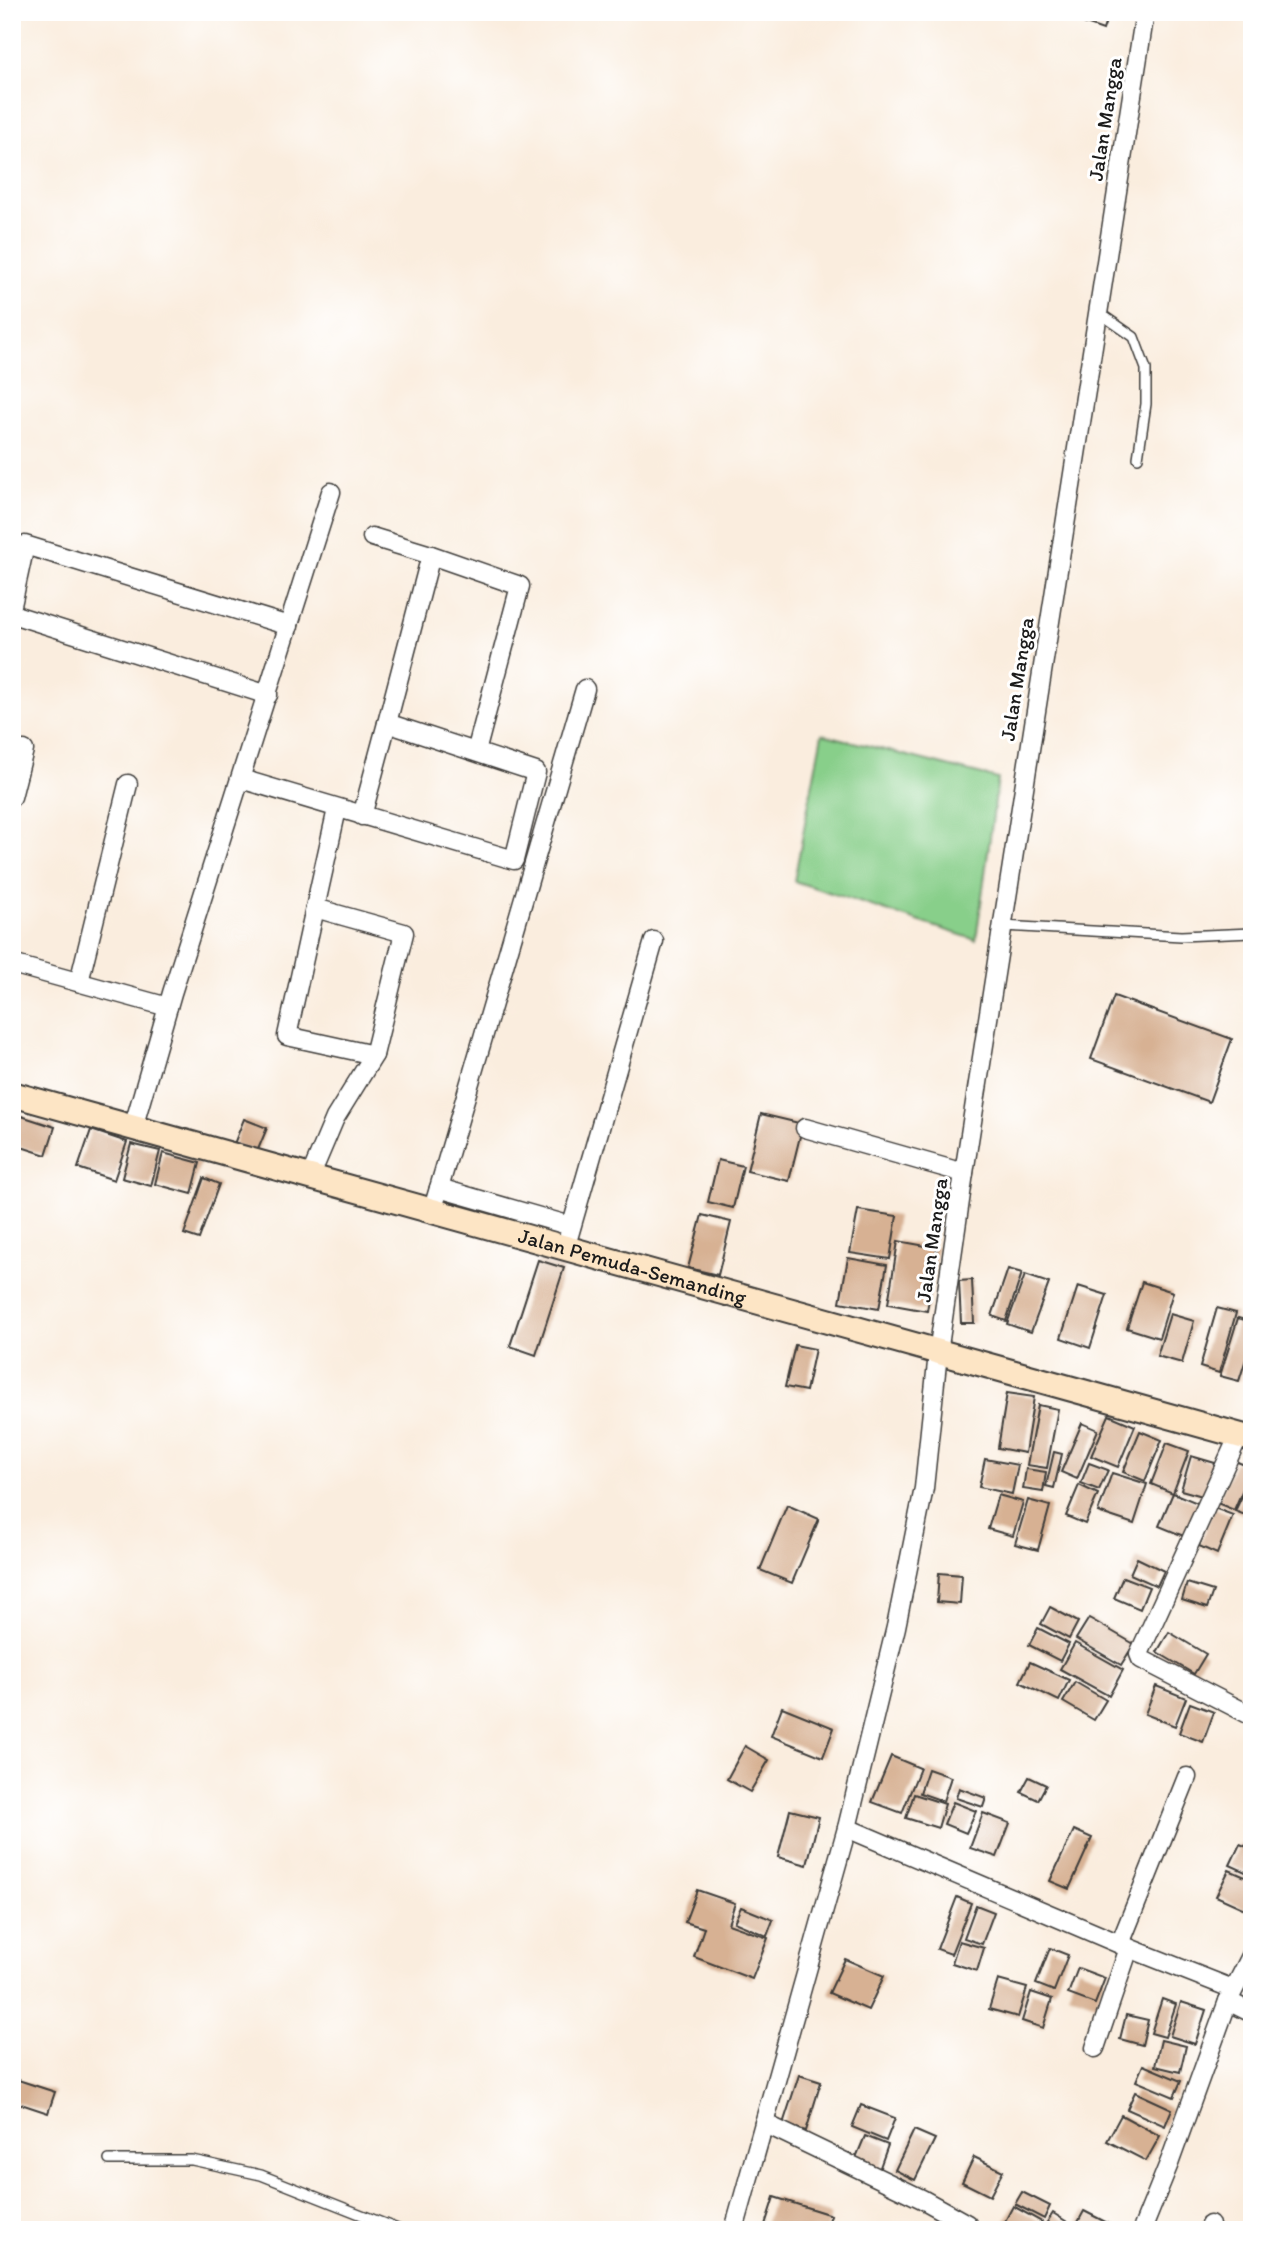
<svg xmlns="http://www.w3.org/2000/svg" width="1264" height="2242" viewBox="0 0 1264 2242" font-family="Itim,sans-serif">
  <rect width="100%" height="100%" fill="#fff"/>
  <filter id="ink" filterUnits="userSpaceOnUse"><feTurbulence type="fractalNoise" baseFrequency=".0143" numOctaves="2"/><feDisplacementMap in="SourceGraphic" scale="14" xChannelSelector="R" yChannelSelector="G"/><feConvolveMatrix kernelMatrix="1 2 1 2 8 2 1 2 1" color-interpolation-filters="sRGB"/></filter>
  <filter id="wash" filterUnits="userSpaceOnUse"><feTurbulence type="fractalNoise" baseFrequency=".00686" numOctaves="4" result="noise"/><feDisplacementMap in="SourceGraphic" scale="28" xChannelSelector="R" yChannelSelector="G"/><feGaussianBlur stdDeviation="1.57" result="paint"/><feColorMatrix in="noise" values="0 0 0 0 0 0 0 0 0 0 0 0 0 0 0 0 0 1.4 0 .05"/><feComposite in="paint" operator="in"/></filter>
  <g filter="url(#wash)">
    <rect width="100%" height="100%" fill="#faedde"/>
    <polygon fill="#88cf8a" stroke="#527653" stroke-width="2" points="822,734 998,779 976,940 794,881"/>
    <g id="blocks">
      <g fill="#d7b193">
        <polygon points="1052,12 1109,12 1103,30"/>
        <polygon points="1114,996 1232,1039 1209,1102 1091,1059"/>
        <polygon points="12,1113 55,1127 46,1155 12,1144"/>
        <polygon points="761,1114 803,1124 789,1181 747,1171"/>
        <polygon points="244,1119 267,1128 257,1152 234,1144"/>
        <polygon points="91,1130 127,1142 114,1180 78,1168"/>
        <polygon points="131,1144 160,1151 151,1186 122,1178"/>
        <polygon points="163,1153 200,1163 192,1194 155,1184"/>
        <polygon points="718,1160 743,1166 733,1208 708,1202"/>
        <polygon points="204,1178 219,1184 199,1239 184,1234"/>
        <polygon points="858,1210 897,1216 890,1259 850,1253"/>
        <polygon points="702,1215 731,1222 718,1275 688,1268"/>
        <polygon points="898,1241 937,1248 927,1311 888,1304"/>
        <polygon points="848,1258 887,1265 879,1309 840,1302"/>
        <polygon points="538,1260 564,1268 536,1355 510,1346"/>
        <polygon points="1008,1269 1022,1273 1006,1321 992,1316"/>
        <polygon points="1025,1275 1049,1283 1031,1332 1007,1324"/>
        <polygon points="972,1280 974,1323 961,1323 959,1281"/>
        <polygon points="1142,1282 1173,1292 1159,1338 1127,1328"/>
        <polygon points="1078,1286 1107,1295 1090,1348 1061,1338"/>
        <polygon points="1217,1308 1236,1313 1219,1373 1200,1367"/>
        <polygon points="1170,1314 1194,1321 1182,1363 1157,1356"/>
        <polygon points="1238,1318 1252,1322 1252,1340 1239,1381 1220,1376"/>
        <polygon points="795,1345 815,1349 806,1391 785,1387"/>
        <polygon points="1007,1393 1034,1397 1025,1453 998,1448"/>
        <polygon points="1038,1405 1058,1409 1047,1468 1027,1465"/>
        <polygon points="1109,1415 1135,1426 1118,1467 1091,1456"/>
        <polygon points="1082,1423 1098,1430 1077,1479 1061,1472"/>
        <polygon points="1140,1431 1162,1440 1145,1481 1123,1472"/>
        <polygon points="1167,1443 1189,1451 1173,1493 1200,1504 1186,1537 1159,1526 1173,1493 1151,1484"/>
        <polygon points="1054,1452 1062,1454 1054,1488 1046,1486"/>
        <polygon points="1191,1456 1215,1463 1206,1497 1181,1490"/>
        <polygon points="985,1459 1018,1465 1012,1494 979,1487"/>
        <polygon points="1235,1461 1252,1468 1234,1510 1217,1503"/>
        <polygon points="1089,1463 1108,1470 1099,1490 1081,1483"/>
        <polygon points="1026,1469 1046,1472 1043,1492 1023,1489"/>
        <polygon points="1112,1473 1147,1484 1134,1524 1098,1512"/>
        <polygon points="1252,1475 1252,1500 1245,1515 1235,1511"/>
        <polygon points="1079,1485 1098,1494 1085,1524 1066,1516"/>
        <polygon points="998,1495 1023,1502 1013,1536 988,1529"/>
        <polygon points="1028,1500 1050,1506 1038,1550 1015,1544"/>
        <polygon points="787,1505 819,1519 792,1583 760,1570"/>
        <polygon points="1214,1508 1233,1515 1217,1554 1199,1546"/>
        <polygon points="1137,1558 1164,1571 1157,1586 1130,1574"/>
        <polygon points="939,1573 962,1575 960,1604 937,1602"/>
        <polygon points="1123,1577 1149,1587 1140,1609 1114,1598"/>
        <polygon points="1187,1583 1213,1591 1207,1608 1182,1600"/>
        <polygon points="1050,1607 1078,1622 1069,1639 1041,1624"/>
        <polygon points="1089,1618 1134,1644 1121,1665 1076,1639"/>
        <polygon points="1038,1628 1069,1644 1060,1661 1029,1645"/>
        <polygon points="1169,1632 1206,1654 1194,1674 1157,1652"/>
        <polygon points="1075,1643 1123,1670 1109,1696 1060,1669"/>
        <polygon points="1030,1662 1069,1680 1059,1701 1020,1682"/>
        <polygon points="1075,1682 1106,1700 1094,1720 1063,1702"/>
        <polygon points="1156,1686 1186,1698 1175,1726 1145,1714"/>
        <polygon points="1190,1703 1214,1712 1203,1742 1179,1733"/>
        <polygon points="782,1707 834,1728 823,1757 771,1736"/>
        <polygon points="745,1746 769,1760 750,1792 727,1779"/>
        <polygon points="891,1756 920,1768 902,1813 872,1802"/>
        <polygon points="928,1769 951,1777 943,1801 920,1793"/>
        <polygon points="1029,1777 1046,1785 1038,1800 1021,1792"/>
        <polygon points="959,1788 986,1798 983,1807 956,1798"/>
        <polygon points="914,1794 945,1804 938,1828 906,1818"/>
        <polygon points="953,1802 976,1811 966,1833 944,1824"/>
        <polygon points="790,1810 819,1817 807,1865 778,1857"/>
        <polygon points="983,1813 1010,1823 997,1857 970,1848"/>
        <polygon points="1074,1830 1092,1838 1069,1889 1050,1881"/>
        <polygon points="1240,1844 1252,1849 1252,1875 1230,1865"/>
        <polygon points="1229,1870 1252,1880 1252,1905 1249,1911 1216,1896"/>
        <polygon points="697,1890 735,1903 728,1924 768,1938 752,1979 694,1957 704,1928 685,1922"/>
        <polygon points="957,1897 971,1903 951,1954 937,1949"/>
        <polygon points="976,1905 994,1912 982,1944 964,1938"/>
        <polygon points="741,1907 773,1920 767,1936 734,1922"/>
        <polygon points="959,1941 984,1948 977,1971 952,1963"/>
        <polygon points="1050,1948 1068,1955 1054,1991 1036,1984"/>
        <polygon points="845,1959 884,1976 868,2010 829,1993"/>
        <polygon points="1078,1968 1105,1978 1095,2004 1068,1994"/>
        <polygon points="998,1980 1027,1988 1018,2017 989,2009"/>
        <polygon points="1031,1992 1052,1999 1043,2028 1022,2021"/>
        <polygon points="1162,1999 1176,2004 1165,2037 1151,2033"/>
        <polygon points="1181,2002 1206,2010 1195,2044 1170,2036"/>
        <polygon points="1126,2015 1148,2020 1142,2045 1120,2039"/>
        <polygon points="1161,2040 1186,2046 1180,2072 1155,2066"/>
        <polygon points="1143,2065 1181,2081 1174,2097 1136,2081"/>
        <polygon points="799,2075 821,2082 806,2131 783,2124"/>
        <polygon points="12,2078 55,2092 48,2113 12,2101"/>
        <polygon points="1135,2092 1172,2109 1165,2126 1127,2109"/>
        <polygon points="861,2105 895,2118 886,2141 852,2127"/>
        <polygon points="1121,2115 1160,2136 1146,2161 1107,2141"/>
        <polygon points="914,2130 935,2139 915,2180 895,2170"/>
        <polygon points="865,2136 888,2145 879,2170 855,2160"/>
        <polygon points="974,2157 1003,2171 990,2196 962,2182"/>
        <polygon points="1022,2192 1050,2206 1044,2219 1015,2204"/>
        <polygon points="774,2197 831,2215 826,2230 764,2228"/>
        <polygon points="1013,2206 1042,2222 1037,2230 1017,2230 1004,2223"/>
        <polygon points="1084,2211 1121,2230 1089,2230 1077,2224"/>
        <polygon points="1053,2213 1072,2225 1069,2230 1042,2230"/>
      </g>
    </g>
  </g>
  <g filter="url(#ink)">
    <use href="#blocks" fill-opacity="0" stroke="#3d3b39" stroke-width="2"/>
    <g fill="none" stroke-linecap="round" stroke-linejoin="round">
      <defs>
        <g id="service">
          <polyline points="1098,312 1134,337 1146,369 1146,404 1138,458"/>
          <polyline points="1002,926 1181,936 1252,933"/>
          <polyline points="109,2160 192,2160 261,2175 400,2230"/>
        </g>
        <g id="minor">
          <polyline points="372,537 431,555"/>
          <polyline points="12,605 25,545 289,626"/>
          <polyline points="12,614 268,695"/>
          <polyline points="241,779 514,860 536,772 387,723 431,555 520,586 476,752"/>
          <polyline points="12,797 24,750"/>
          <polyline points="362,816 387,723"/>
          <polyline points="315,908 287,1036 374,1055"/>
          <polyline points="12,964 168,1007"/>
          <polyline points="79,982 128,784"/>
          <polyline points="133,1128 172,993 331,492"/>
          <polyline points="805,1128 964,1173"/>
          <polyline points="310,1177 335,1118 374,1055 404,933 315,908 337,809"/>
          <polyline points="439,1188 571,1226"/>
          <polyline points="432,1212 585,689"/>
          <polyline points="565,1249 654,941"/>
          <polyline points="1239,1435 1139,1654 1141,1659 1252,1716"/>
          <polyline points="847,1828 1129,1948 1233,1989"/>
          <polyline points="1120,1944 1187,1777"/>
          <polyline points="1228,2001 1252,2013"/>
          <polyline points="1095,2048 1129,1948"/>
          <polyline points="764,2123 922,2199 967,2224 971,2230"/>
          <polyline points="734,2230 847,1828 896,1627 924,1488 938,1353 964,1173 1145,12"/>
          <polyline points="1142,2230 1170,2161 1228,2001 1252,1954"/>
          <polyline points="1208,2230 1210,2225"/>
        </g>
        <g id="secondary">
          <path id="s1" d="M12 1094 1252 1439"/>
        </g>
      </defs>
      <use href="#service" stroke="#3d3b39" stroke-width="12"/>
      <use href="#minor" stroke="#3d3b39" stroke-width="21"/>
      <use href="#secondary" stroke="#3d3b39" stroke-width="28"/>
      <use href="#service" stroke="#fff" stroke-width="9"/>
      <use href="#minor" stroke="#fff" stroke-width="18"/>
      <use href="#secondary" stroke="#fde5c5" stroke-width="24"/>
    </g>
  </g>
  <g text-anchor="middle" stroke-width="6" stroke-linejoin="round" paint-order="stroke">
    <g font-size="21" fill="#1c1c1c" stroke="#fff">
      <text transform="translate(1105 119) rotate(-81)" y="7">Jalan Mangga</text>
      <text transform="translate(1017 679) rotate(-81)" y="7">Jalan Mangga</text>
      <text transform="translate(932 1240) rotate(-82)" y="7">Jalan Mangga</text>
      <text dy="7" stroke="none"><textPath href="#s1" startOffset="644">Jalan Pemuda-Semanding</textPath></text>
    </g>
  </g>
  <rect width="1264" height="2242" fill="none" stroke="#fff" stroke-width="42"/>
</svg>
